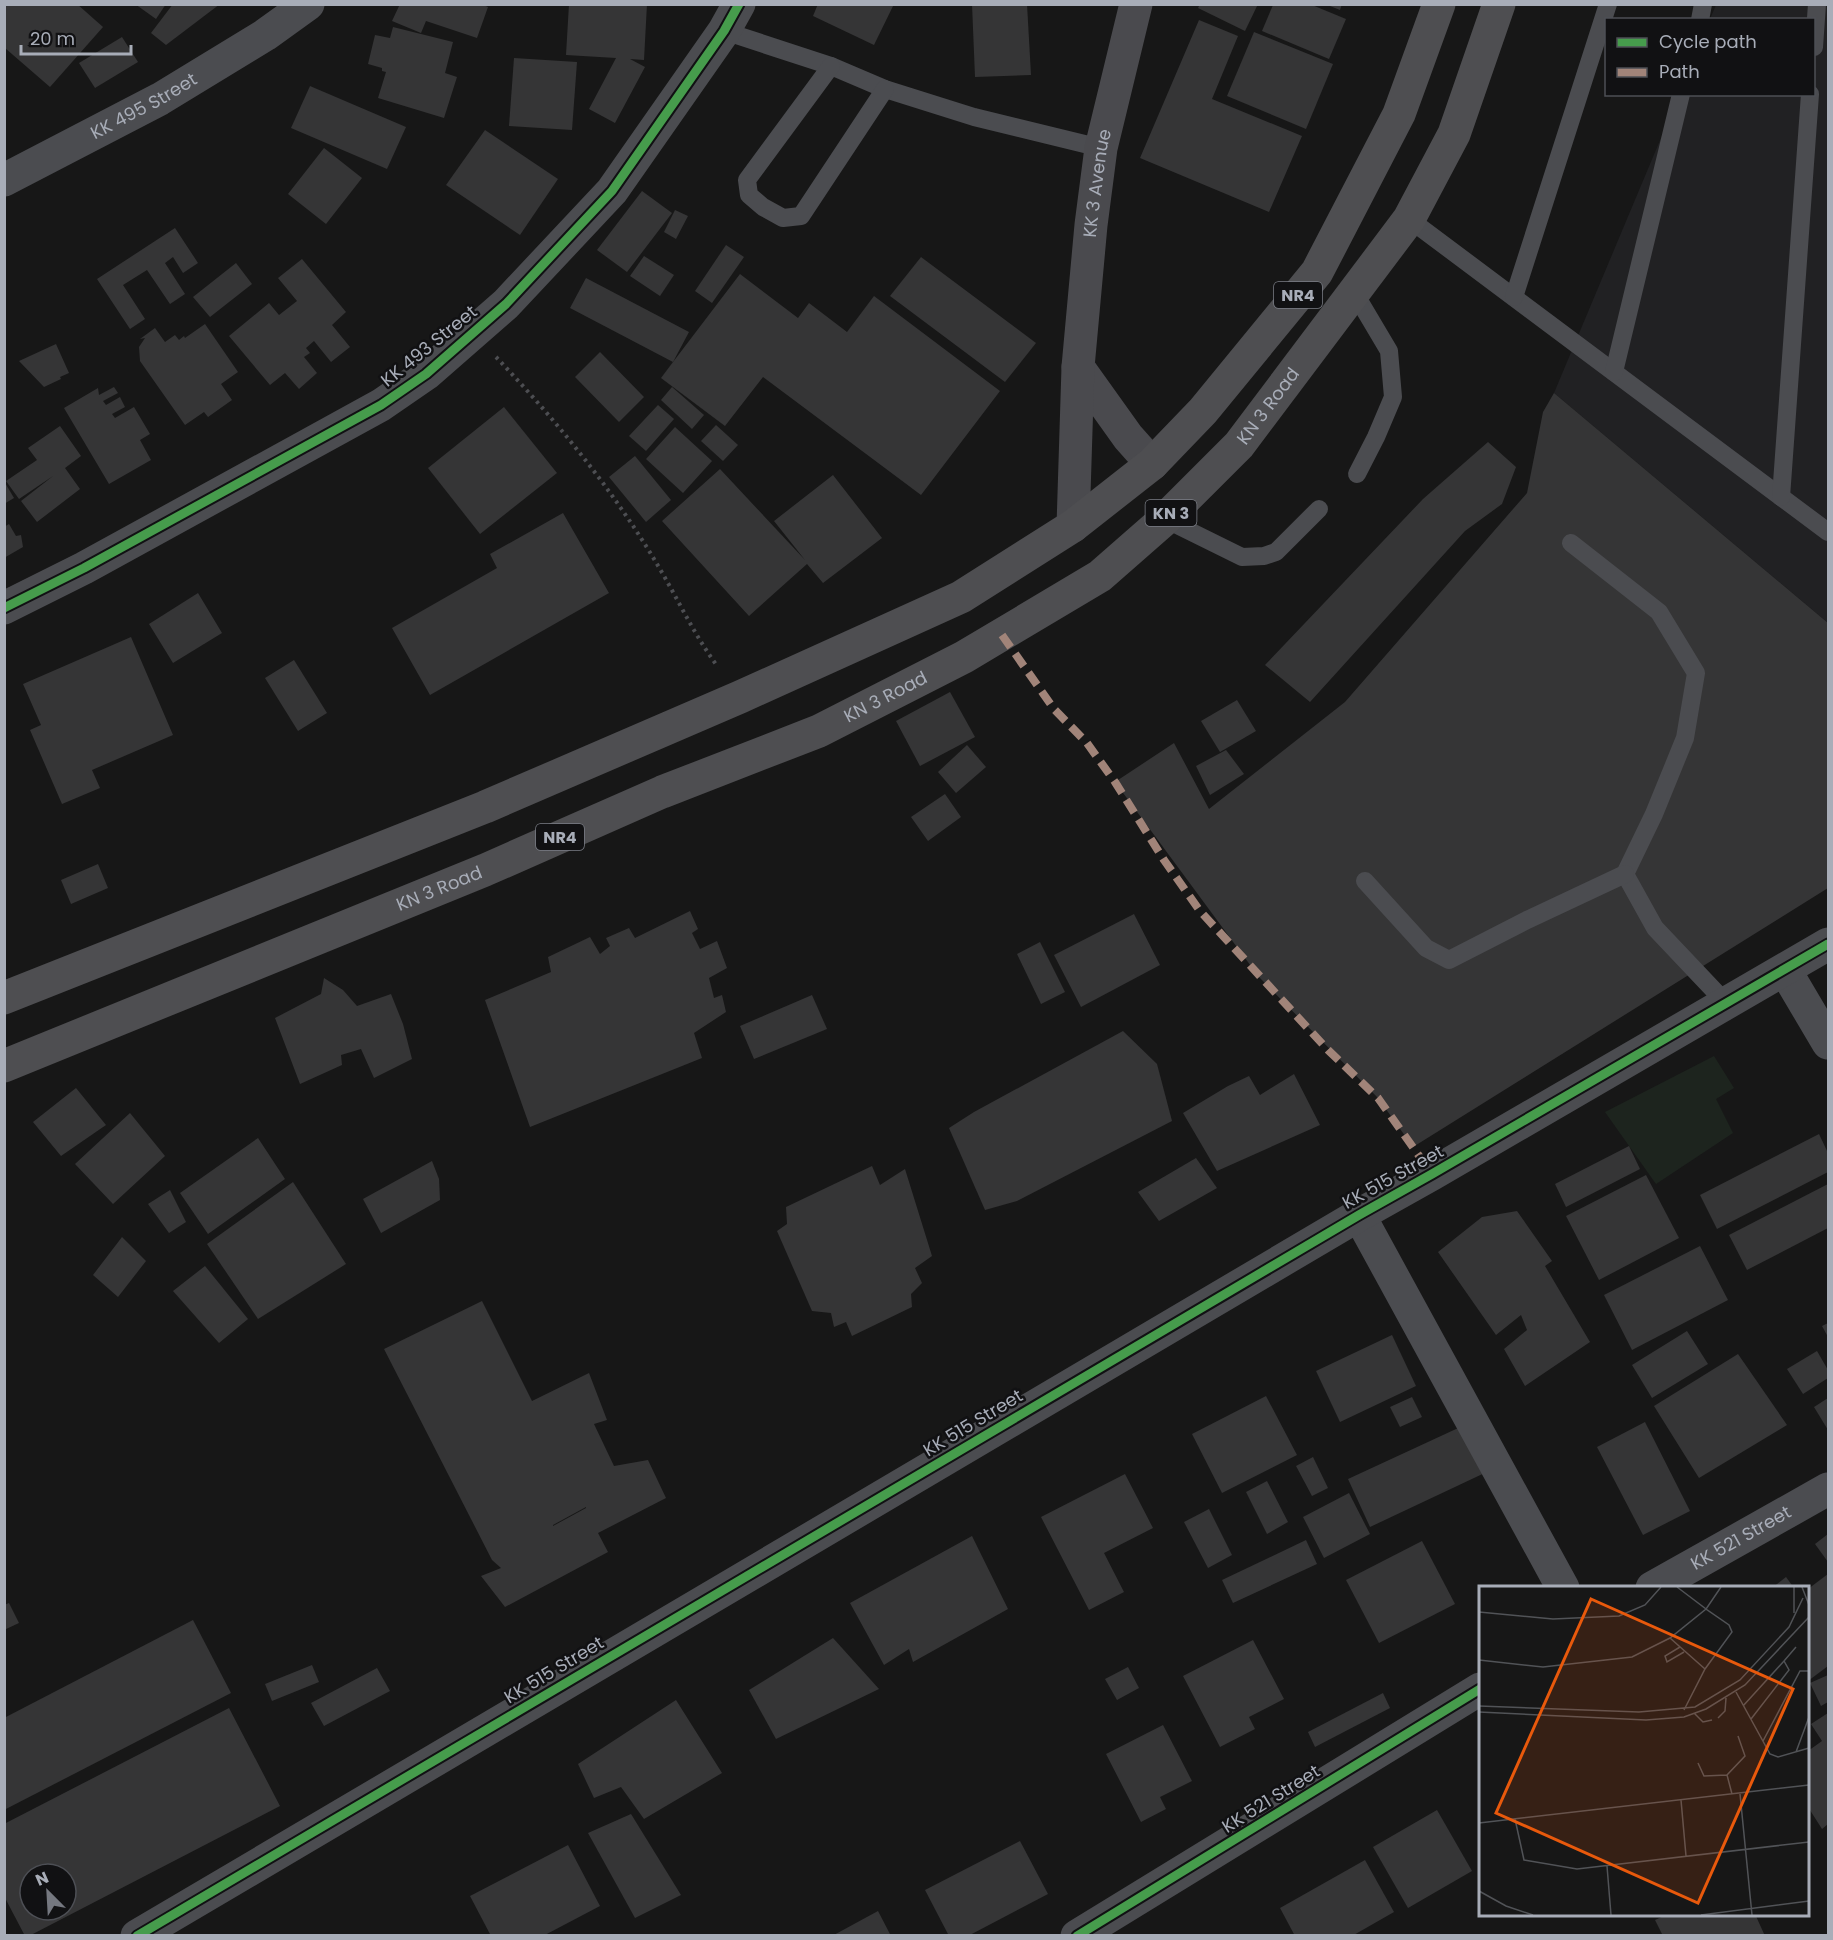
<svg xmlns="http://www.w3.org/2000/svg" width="1833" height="1940" viewBox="0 0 1833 1940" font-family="Poppins,sans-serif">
  <rect width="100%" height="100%" fill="#171717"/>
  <polygon fill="#212123" points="1716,5 1828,5 1828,623 1554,393 1679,95 1814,94 1814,20 1710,19"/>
  <polygon fill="#1d241e" points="1714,1056 1734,1088 1716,1099 1733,1133 1656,1184 1605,1112"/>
  <g fill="#353536" fill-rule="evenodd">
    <polygon points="7,4 77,4 103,27 50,87 5,48 5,8"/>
    <polygon points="135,4 166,4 156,19"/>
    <polygon points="173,4 220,4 166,45 151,33"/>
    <polygon points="400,4 481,4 488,7 477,38 426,21 421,33 392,21"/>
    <polygon points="569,4 647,4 644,60 630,59 645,67 615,123 589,109 616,58 566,55"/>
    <polygon points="818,4 894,4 874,45 813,16"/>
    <polygon points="972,4 1027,4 1031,75 975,77"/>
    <polygon points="1200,4 1258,4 1245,31 1198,8"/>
    <polygon points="1325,4 1342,4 1340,10"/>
    <polygon points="1273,5 1312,5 1346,19 1329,59 1262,31"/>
    <polygon points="1199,20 1238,36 1212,99 1302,136 1269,212 1140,158"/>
    <polygon points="393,27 453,42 445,73 457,77 444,118 378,98 386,72 382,71 382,68 368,64 375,35 390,38"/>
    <polygon points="1254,32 1333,64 1306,129 1227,96"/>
    <polygon points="122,37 138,62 95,88 79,63"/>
    <polygon points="514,58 577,62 572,130 509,126"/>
    <polygon points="310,86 406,127 387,169 291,128"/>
    <polygon points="485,130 558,179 520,235 446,185"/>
    <polygon points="324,148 362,178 326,224 288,194"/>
    <polygon points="642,191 672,213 627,272 597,250"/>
    <polygon points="675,210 688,216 676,239 664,232"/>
    <polygon points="175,228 198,263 183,273 173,257 165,263 185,294 170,304 147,270 123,285 145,319 130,329 97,279"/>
    <polygon points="726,245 744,257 712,303 695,291"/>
    <polygon points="644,256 674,275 660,296 630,276"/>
    <polygon points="921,257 1036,343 1005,382 890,296"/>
    <polygon points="302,259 346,312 332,325 350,347 331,362 314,341 306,348 310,353 304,357 317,373 299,389 285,373 270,385 229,336 269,303 279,315 297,301 278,278"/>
    <polygon points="236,263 252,284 210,317 193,297"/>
    <polygon points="740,274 798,318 809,303 847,332 874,296 1000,391 921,495 763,377 725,426 661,378 673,362 570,308 586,278 689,332 673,362"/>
    <polygon points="205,324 238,372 221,384 232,400 208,417 204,412 185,425 140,361 139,347 145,338 140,339 155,328 165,342 175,335 179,340 184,336 185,338"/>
    <polygon points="56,344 69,373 60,377 61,379 44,387 19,361"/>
    <polygon points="600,352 644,397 619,422 575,377"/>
    <polygon points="114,387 118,393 103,401 106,405 120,397 125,407 112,414 115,418 134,407 150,434 140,440 151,460 109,484 64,408 98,388 99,395"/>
    <polygon points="672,387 704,415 692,429 661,400"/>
    <polygon points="1554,393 1828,623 1828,888 1413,1147 1378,1098 1259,977 1115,782 1174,743 1209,809 1345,702 1527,493 1543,412"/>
    <polygon points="658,405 674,419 646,451 629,436"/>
    <polygon points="504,407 557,473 480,534 428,468"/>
    <polygon points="716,425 738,445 723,461 701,441"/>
    <polygon points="60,426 81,456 65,468 80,489 37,522 21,501 53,476 19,499 6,481 37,460 28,448"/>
    <polygon points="675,427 712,461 683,493 646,459"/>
    <polygon points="1488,442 1516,467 1502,504 1465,531 1310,702 1265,665 1423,499"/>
    <polygon points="635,456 671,500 646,522 609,477"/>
    <polygon points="720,469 805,560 774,521 833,475 882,538 823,583 807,564 749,616 662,521"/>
    <polygon points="4,481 14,498 4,504"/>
    <polygon points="563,513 609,593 430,695 392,628 497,568 490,554"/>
    <polygon points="9,524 16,536 21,535 23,547 4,558 4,527"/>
    <polygon points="198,593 222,633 173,663 149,624"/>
    <polygon points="131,637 173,735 92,770 100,788 62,804 30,730 41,725 23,684"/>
    <polygon points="294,660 327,713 298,731 265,678"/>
    <polygon points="950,692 975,737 920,766 896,721"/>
    <polygon points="1237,700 1256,731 1220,752 1201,721"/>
    <polygon points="967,745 986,767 956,793 938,772"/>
    <polygon points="1226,750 1244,774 1210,795 1196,766"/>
    <polygon points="945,794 961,817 928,841 911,817"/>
    <polygon points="98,864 108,888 71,904 61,880"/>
    <polygon points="690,911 698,929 692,933 700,949 717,941 727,968 709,978 714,998 722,995 726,1012 694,1033 702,1058 530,1127 485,1000 551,972 548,957 590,937 600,954 610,946 606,938 629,928 635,938"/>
    <polygon points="1134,914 1160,965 1081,1007 1054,955"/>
    <polygon points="1040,942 1065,992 1041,1004 1017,954"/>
    <polygon points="324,978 343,990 357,1006 391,994 403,1024 412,1059 374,1078 361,1049 341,1055 342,1065 300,1084 275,1018 321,994"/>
    <polygon points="812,995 827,1029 754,1059 740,1026"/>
    <polygon points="1123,1031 1157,1064 1172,1121 1017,1201 985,1210 949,1128 974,1112"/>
    <polygon points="1294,1074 1320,1125 1217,1171 1183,1113 1228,1086 1249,1076 1260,1095"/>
    <polygon points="76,1088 106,1125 61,1156 33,1122"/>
    <polygon points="130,1113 165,1156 113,1204 75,1164"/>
    <polygon points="1819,1134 1828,1153 1828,1172 1717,1229 1700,1195"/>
    <polygon points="258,1138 285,1179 208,1234 180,1193"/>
    <polygon points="1629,1146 1640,1169 1566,1207 1555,1184"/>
    <polygon points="1196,1158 1217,1188 1159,1221 1138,1192"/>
    <polygon points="432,1161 439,1179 440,1200 381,1233 363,1199"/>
    <polygon points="872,1166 880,1185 905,1169 932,1256 915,1268 922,1283 911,1294 912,1307 852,1336 846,1322 834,1327 831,1313 812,1311 777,1231 787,1224 786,1207"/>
    <polygon points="1646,1175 1679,1238 1599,1280 1566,1216"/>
    <polygon points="293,1182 346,1264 258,1319 207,1244"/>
    <polygon points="1828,1184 1828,1228 1747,1270 1729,1235"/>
    <polygon points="170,1190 186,1222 169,1233 148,1204"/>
    <polygon points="1517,1211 1552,1261 1545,1266 1590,1342 1525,1386 1504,1349 1527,1330 1521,1315 1496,1335 1438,1252 1482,1217"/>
    <polygon points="122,1237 146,1261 118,1297 93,1275"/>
    <polygon points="1700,1246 1728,1300 1632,1350 1604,1295"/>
    <polygon points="205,1266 248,1319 219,1343 173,1291"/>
    <path d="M482 1301 532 1401 589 1373 607 1420 594 1424 614 1466 648 1460 666 1498 598 1533 608 1552 505 1607 481 1576 501 1568 492 1560 384 1349ZM586 1507V1508L553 1526V1525Z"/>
    <polygon points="1828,1323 1828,1337 1822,1326"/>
    <polygon points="1687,1331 1708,1364 1652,1398 1632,1365"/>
    <polygon points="1392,1335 1416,1386 1340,1422 1316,1371"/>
    <polygon points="1817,1351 1828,1370 1828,1378 1803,1394 1787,1369"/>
    <polygon points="1738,1354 1787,1425 1699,1478 1654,1406"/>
    <polygon points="1266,1396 1297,1455 1222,1493 1192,1434"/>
    <polygon points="1412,1397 1422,1417 1400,1427 1390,1407"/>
    <polygon points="1828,1398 1828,1430 1814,1407"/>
    <polygon points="1645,1422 1690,1511 1643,1535 1597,1447"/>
    <polygon points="1469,1423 1491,1470 1370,1527 1348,1479"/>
    <polygon points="1313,1457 1328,1488 1312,1496 1296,1466"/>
    <polygon points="1125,1474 1153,1528 1104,1553 1124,1592 1089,1610 1041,1517"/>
    <polygon points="1267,1481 1288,1522 1267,1534 1246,1492"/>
    <polygon points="1349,1493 1370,1534 1324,1558 1303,1517"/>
    <polygon points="1209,1509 1232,1555 1208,1568 1184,1522"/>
    <polygon points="1828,1534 1828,1562 1815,1544"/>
    <polygon points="972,1536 1008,1609 913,1662 909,1649 884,1665 850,1603"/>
    <polygon points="1306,1540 1317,1564 1233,1603 1222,1580"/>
    <polygon points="1422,1541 1455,1604 1379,1643 1346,1580"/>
    <polygon points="1828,1574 1828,1666 1808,1681 1808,1589"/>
    <polygon points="1786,1577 1794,1588 1772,1588"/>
    <polygon points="9,1603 19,1623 4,1630 4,1605"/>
    <polygon points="193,1620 231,1693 4,1810 4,1718"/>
    <polygon points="833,1638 879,1689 776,1739 749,1690"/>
    <polygon points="1253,1640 1284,1699 1249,1717 1255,1729 1220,1747 1183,1676"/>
    <polygon points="312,1665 319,1682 272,1701 265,1684"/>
    <polygon points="1128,1667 1139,1688 1117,1700 1105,1679"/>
    <polygon points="377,1668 390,1691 324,1726 311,1703"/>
    <polygon points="1828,1675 1828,1702 1821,1706 1810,1683"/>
    <polygon points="1383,1693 1390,1708 1315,1747 1308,1732"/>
    <polygon points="676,1700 722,1773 644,1819 621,1787 594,1798 578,1764"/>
    <path d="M229 1708 280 1806 29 1936H25L4 1896V1824ZM30 1874H66V1910H30Z"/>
    <polygon points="1828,1713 1828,1824 1822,1829 1808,1807 1808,1751 1822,1741 1811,1724"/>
    <polygon points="1163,1725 1192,1781 1160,1797 1166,1809 1141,1822 1106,1754"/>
    <polygon points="1437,1810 1472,1871 1408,1908 1373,1847"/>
    <polygon points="631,1814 681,1895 635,1918 588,1833"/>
    <polygon points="1020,1841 1048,1894 968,1936 949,1936 925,1890"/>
    <polygon points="568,1845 600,1906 543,1936 491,1936 470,1896"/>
    <polygon points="1365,1860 1394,1912 1352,1936 1295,1936 1280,1908"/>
    <polygon points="878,1911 891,1936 832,1936"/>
    <polygon points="1668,1914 1755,1914 1765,1936 1663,1936 1655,1920"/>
  </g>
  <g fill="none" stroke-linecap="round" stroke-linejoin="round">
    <path stroke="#4d4e52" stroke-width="4" stroke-dasharray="3 4.5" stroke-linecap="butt" d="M496 357C556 420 613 490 657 564 678 599 694 635 718 667"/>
    <g stroke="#4b4c50" stroke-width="18">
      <polyline points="1700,20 1703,4"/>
      <polyline points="724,31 831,66 885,89 974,117 1101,148"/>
      <polyline points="1814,47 1817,4"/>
      <polyline points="831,66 747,180 749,195 763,207 783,218 801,216 885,89"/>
      <polyline points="1409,219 1828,532"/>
      <polyline points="1354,292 1389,351 1393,397 1376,437 1357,474"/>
      <polyline points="1514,297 1608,4"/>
      <polyline points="1614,372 1681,94"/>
      <polyline points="1781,497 1810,94"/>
      <polyline points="1165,519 1242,557 1264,556 1276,552 1319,509"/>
      <polyline points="1571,543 1659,612 1696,673 1685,738 1654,814 1625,874 1655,928 1726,1003"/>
      <polyline points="1365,881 1426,948 1449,960 1527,920 1625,874"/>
    </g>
    <g stroke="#4b4c50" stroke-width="33">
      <path id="s1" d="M4 180 160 99 265 35 308 4"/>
      <polyline points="4,608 84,568 381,405 426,374 506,304 612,191 724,31 739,4"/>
      <polyline points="1785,970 1828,1043"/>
      <polyline points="1359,1215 1563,1588"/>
      <path id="s2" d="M1652 1588 1828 1489"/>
      <polyline points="137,1936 1359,1215 1432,1174 1828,944"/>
      <polyline points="1077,1936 1480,1689"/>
    </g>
    <g stroke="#4a4a4e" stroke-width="33">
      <polyline points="1078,367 1128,437 1152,464"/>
      <path id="s3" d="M1073 526 1078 367 1091 225 1101 148 1136 4"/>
    </g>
    <g stroke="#4e4e51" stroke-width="33">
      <polyline points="4,998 485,807 740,697 961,597 1073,526 1152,464 1203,411 1317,272 1399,114 1439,4"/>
      <path id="s4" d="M4 1066 485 870 662 792 819 731 964 657 1100 576 1165 519 1239 445 1409 219 1454 134 1499 4"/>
    </g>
    <polyline stroke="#a18479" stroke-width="8" stroke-dasharray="15 8" stroke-linecap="butt" points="1002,635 1054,709 1087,743 1115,782 1164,860 1200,911 1328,1050 1378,1098 1432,1174"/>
    <defs>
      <g id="cycleway">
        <polyline points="4,608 84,568 381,405 426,374 506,304 612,191 724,31 739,4"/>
        <polyline points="137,1936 1359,1215 1432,1174 1828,944"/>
        <polyline points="1077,1936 1480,1689"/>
      </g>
    </defs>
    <use href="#cycleway" stroke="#111113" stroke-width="13"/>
    <use href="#cycleway" stroke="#469c4c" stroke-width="9"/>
  </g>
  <g text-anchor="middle" stroke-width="5" stroke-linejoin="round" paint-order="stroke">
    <g fill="#111113" stroke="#7b7e86" stroke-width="1.5">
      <rect x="1274" y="282" width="48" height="26" rx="4.5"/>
      <rect x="1145.5" y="500" width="51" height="26" rx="4.5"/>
      <rect x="536" y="824" width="48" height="26" rx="4.5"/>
    </g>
    <g font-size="16" font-weight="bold" fill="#a8adb8">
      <text x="1298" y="301">NR4</text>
      <text x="1171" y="519">KN 3</text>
      <text x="560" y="843">NR4</text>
    </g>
    <g font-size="18" fill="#a8adb8" stroke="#111113">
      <text dy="6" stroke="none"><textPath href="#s1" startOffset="158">KK 495 Street</textPath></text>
      <text dy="6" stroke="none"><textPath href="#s3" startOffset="344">KK 3 Avenue</textPath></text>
      <text transform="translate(429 346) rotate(-39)" y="6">KK 493 Street</text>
      <text dy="6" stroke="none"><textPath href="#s4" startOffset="1442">KN 3 Road</textPath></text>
      <text dy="6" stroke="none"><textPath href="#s4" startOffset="956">KN 3 Road</textPath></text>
      <text dy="6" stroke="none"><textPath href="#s4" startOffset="470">KN 3 Road</textPath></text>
      <text transform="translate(1393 1177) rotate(-29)" y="6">KK 515 Street</text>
      <text transform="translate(973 1423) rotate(-31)" y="6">KK 515 Street</text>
      <text dy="6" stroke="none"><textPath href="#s2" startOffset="102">KK 521 Street</textPath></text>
      <text transform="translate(554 1670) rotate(-31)" y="6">KK 515 Street</text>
      <text transform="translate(1271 1799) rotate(-32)" y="6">KK 521 Street</text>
    </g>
  </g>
  <g transform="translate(1479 1586)">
    <rect width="330" height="330" fill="#171717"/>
    <path fill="none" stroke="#515357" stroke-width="1.5" d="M323 1 330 19M0 26 74 33 140 30 166 19 182 1M315 27V1M191 52 226 83M201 61 186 70 188 76 205 66M0 74 64 81 153 71 191 52 227 23 198 1M305 75 317 61M257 106 291 168 299 171 330 162M0 120 160 126 216 121 261 94 310 41 324 12M264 120 305 75 310 84 272 133M205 124 226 83 253 46 250 39 227 23 242 1M0 126 167 134 205 131 227 123 266 99 330 31M215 127 224 136 233 134M239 132 246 125 247 112M284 155 321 85H330M317 166 330 131M219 177 225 190 248 189M253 208 248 189 266 170 259 150M261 208 273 329M202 214 207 270M36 233 45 274 98 283 330 256M0 237 330 199M128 280 132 329M0 305 27 320 54 329M222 329 330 315"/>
    <path fill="#e8590c" fill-opacity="0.15" stroke="#e8590c" stroke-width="3" d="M112 13 314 103 219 317 17 227Z"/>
    <rect width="330" height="330" fill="none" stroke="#a8adb8" stroke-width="3"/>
  </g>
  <rect width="1833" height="1940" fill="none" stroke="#a8adb8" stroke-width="12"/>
  <rect x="1605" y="18" width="210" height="78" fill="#111113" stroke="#4d4f55" stroke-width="1.5"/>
  <rect x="1617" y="38" width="30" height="9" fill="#469c4c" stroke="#4d4f55" stroke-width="1.5"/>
  <text x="1659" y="48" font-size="18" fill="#a8adb8">Cycle path</text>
  <rect x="1617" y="68" width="30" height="9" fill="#a18479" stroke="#4d4f55" stroke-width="1.5"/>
  <text x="1659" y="78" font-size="18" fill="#a8adb8">Path</text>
  <g transform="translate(48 1892) rotate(336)"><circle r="28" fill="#111113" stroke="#4d4f55" stroke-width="1.5"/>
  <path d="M0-4.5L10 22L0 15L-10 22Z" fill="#757880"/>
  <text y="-9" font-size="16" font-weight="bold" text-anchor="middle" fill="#a8adb8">N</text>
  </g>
  <path d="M21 45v9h110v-9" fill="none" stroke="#a8adb8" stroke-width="3"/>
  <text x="30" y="45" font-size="18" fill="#a8adb8" stroke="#111113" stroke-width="4.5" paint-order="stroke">20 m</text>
</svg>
